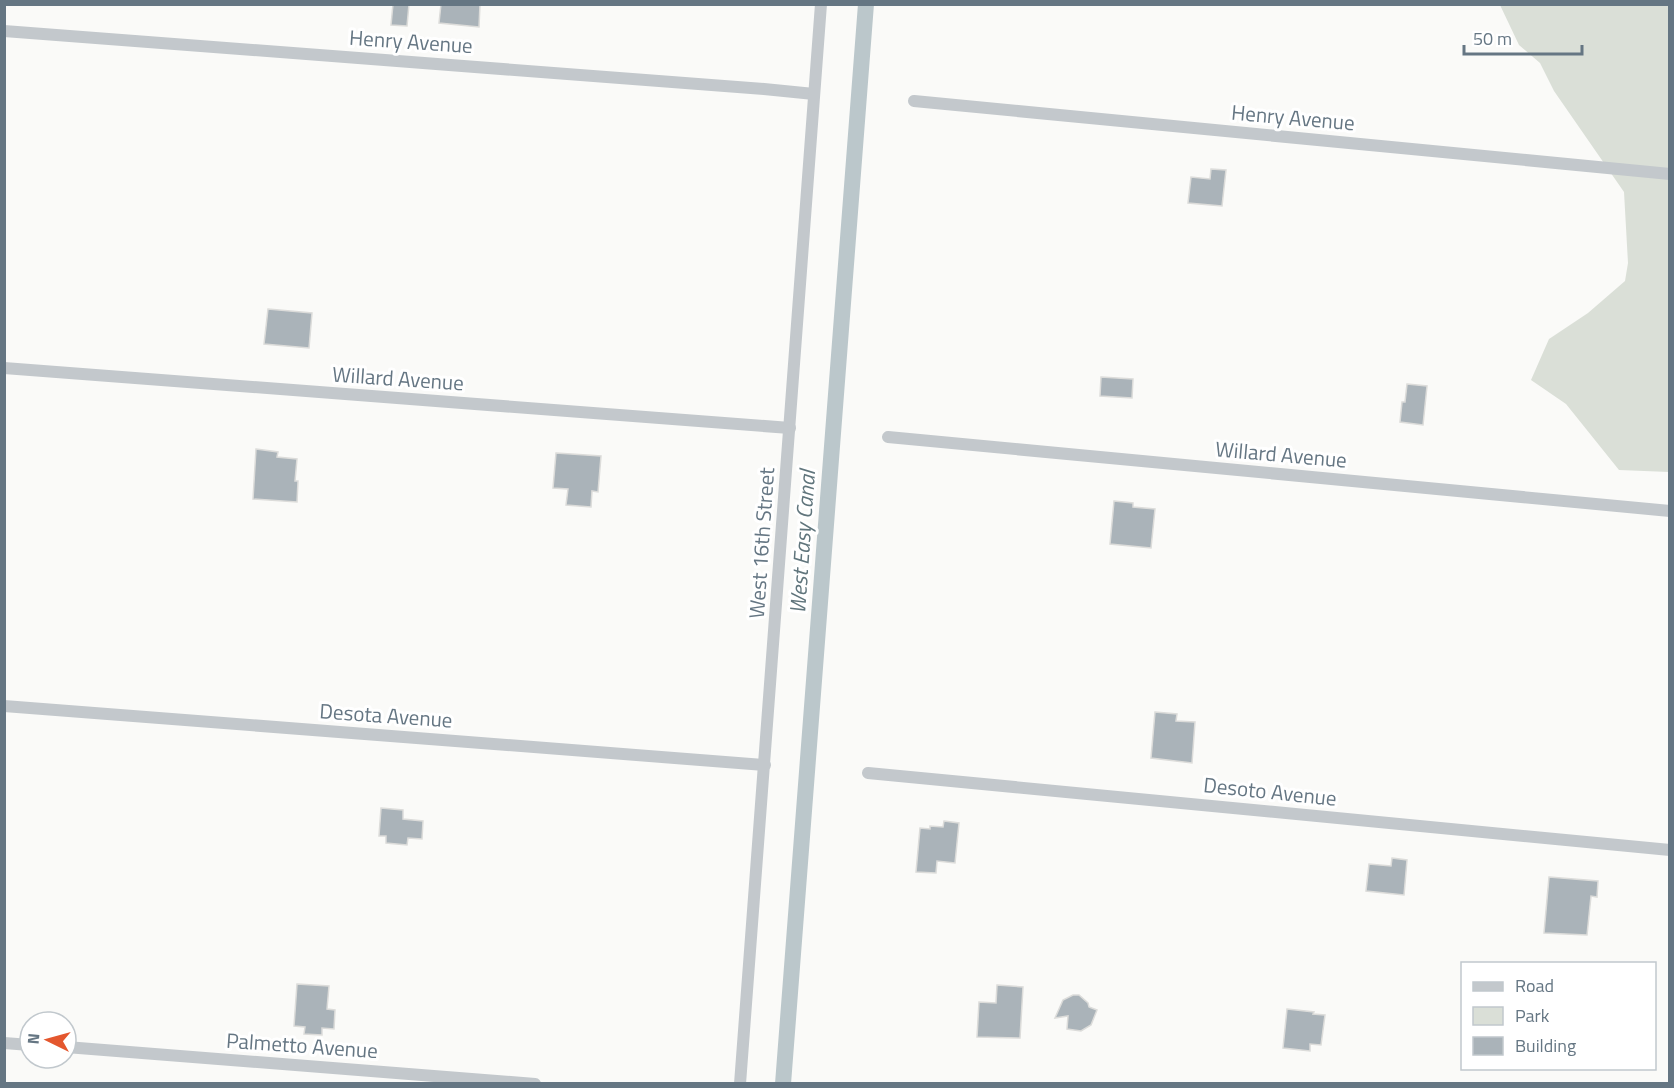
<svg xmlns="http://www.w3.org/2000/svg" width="1674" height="1088" viewBox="0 0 1674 1088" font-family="'Titillium Web',sans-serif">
  <rect width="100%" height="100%" fill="#fafaf8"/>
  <polygon fill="#dadfd7" points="1500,5 1669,5 1669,472 1619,470 1566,404 1531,380 1549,339 1588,313 1625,281 1628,263 1624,192 1554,91 1540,63 1519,45"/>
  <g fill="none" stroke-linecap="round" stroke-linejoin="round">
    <polyline stroke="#bbc7cb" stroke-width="16" points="783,1084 866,4"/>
  </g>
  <g fill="#aab3b9" stroke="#dcdcda" stroke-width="1.5">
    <polygon points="393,4 409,4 407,26 391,25"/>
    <polygon points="441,4 480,4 479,27 439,23"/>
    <polygon points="1211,169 1226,170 1222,206 1188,203 1191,177 1210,179"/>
    <polygon points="268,309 312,313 309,348 264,344"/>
    <polygon points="1101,377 1133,379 1132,398 1100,396"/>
    <polygon points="1407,384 1427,386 1423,425 1400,422 1402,402 1405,402"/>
    <polygon points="256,449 278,452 277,457 297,459 295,481 298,481 297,502 253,499"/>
    <polygon points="556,453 601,456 598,492 592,491 591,507 566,505 568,489 553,488"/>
    <polygon points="1114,501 1133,503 1133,507 1155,509 1151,548 1110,544"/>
    <polygon points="1155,712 1177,714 1176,721 1195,722 1192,763 1151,758"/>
    <polygon points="381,808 403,810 403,819 423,821 422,839 408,838 407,845 386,843 386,836 379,836"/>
    <polygon points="944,821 959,823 955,863 937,861 936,873 916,872 920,828 930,829 930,826 943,827"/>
    <polygon points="1392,858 1407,860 1404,895 1366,891 1369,864 1391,866"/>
    <polygon points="1549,877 1598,881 1597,897 1591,896 1587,935 1544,933"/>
    <polygon points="297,984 329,986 327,1009 335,1010 334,1029 322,1028 322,1035 304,1034 305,1027 294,1026"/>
    <polygon points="997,985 1023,987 1020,1038 977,1037 979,1002 996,1003"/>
    <polygon points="1073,995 1079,995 1088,1003 1089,1007 1097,1010 1091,1025 1081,1031 1067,1029 1068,1016 1055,1018 1063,1000"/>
    <polygon points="1287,1009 1314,1012 1313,1014 1325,1015 1321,1045 1310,1044 1310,1051 1283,1048"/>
  </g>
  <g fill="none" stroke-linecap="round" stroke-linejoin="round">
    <g stroke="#c3c8cc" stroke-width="12">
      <polyline points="4,31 764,89 814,94"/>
      <polyline points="914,101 1670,174"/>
      <polyline points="4,368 790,428"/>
      <polyline points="888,437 1670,511"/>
      <polyline points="4,706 765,765"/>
      <polyline points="868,773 1670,850"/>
      <polyline points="4,1043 30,1045"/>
      <polyline points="66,1047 535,1084"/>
      <polyline points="740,1084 821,4"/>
    </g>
  </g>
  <g text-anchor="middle" stroke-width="6" stroke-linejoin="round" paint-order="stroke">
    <g font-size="21" fill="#657683" stroke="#fff">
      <text transform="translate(411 42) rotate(4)" y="7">Henry Avenue</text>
      <text transform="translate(1293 118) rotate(5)" y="7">Henry Avenue</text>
      <text transform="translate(398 379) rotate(4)" y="7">Willard Avenue</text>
      <text transform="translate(1281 455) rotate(5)" y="7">Willard Avenue</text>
      <text transform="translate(762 543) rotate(-86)" y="7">West 16th Street</text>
      <text transform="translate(386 716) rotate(4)" y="7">Desota Avenue</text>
      <text transform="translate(1270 792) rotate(6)" y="7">Desoto Avenue</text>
      <text transform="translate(302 1046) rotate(4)" y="7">Palmetto Avenue</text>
    </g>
    <g font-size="22" font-style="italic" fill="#60757c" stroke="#fff">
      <text transform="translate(802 542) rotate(-86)" y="8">West Easy Canal</text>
    </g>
  </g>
  <rect width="1674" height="1088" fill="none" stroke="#657683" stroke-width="12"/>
  <rect x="1461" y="962" width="195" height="108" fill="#ffffff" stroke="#c1c8cd" stroke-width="1.5"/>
  <rect x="1473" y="982" width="30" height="9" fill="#c3c8cc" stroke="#c1c8cd" stroke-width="1.5"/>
  <text x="1515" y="992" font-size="18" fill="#657683">Road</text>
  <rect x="1473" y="1007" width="30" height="18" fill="#dadfd7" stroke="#c1c8cd" stroke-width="1.5"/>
  <text x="1515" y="1022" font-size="18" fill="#657683">Park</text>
  <rect x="1473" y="1037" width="30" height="18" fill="#aab3b9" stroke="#c1c8cd" stroke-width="1.5"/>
  <text x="1515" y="1052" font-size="18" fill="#657683">Building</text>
  <g transform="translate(48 1040) rotate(275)"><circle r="28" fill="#ffffff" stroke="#c1c8cd" stroke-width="1.5"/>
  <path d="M0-4.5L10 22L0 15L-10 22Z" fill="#e4572e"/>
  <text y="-9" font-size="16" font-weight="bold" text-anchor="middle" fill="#657683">N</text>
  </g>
  <path d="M1464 45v9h118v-9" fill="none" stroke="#657683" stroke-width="3"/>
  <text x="1473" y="45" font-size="18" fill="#657683" stroke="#ffffff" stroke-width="4.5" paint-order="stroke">50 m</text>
</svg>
